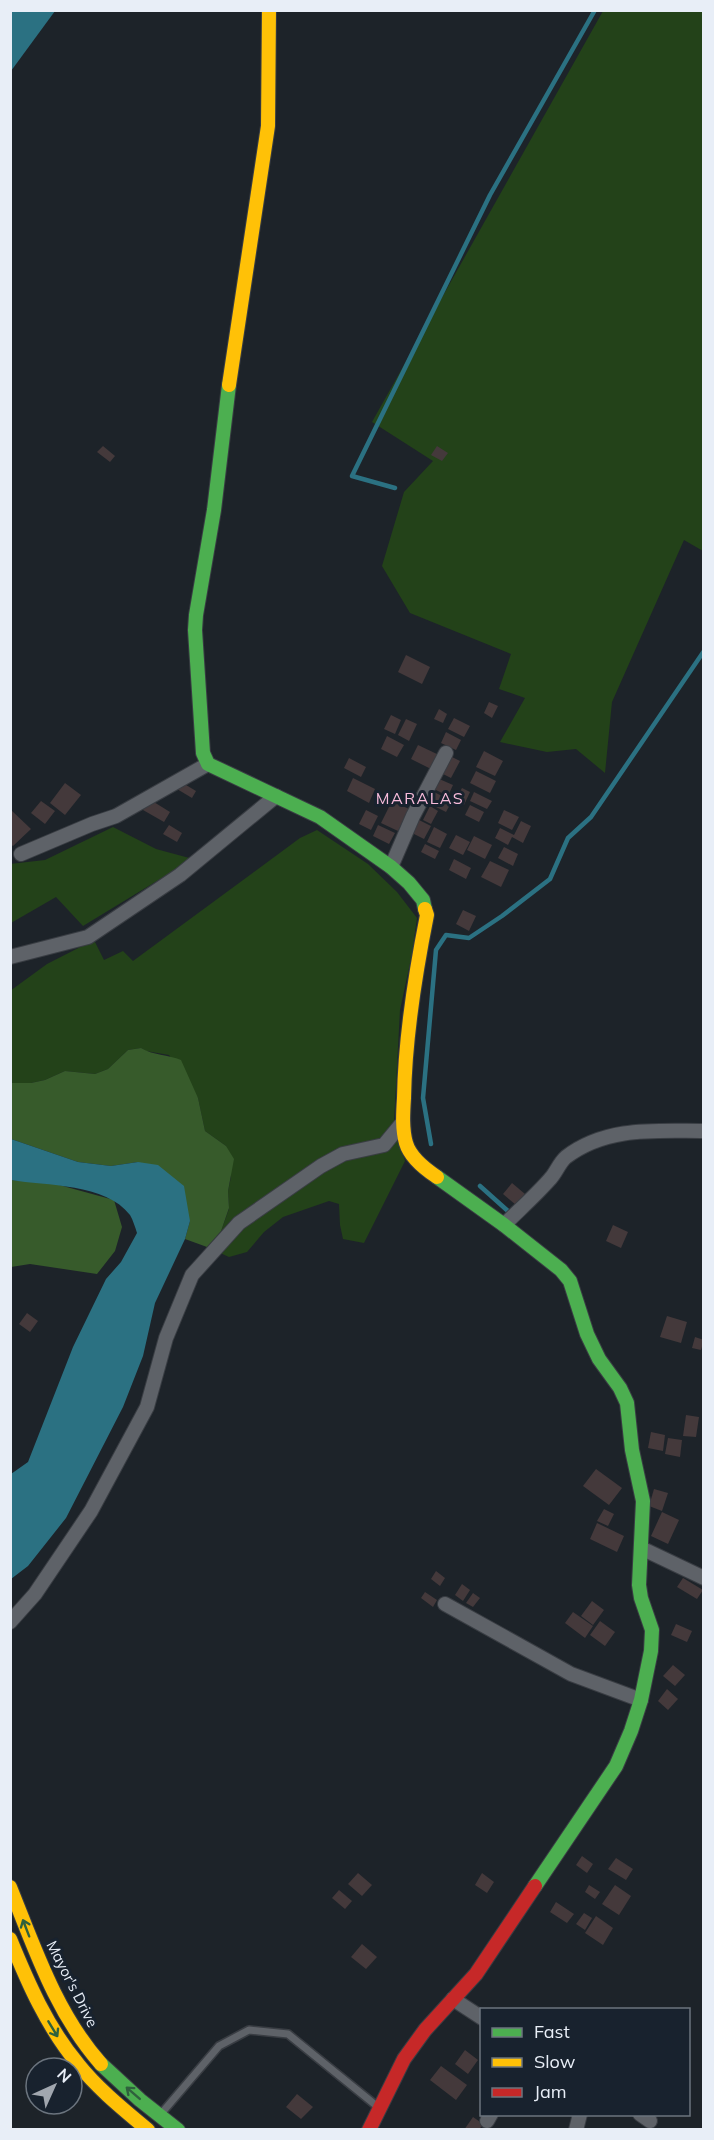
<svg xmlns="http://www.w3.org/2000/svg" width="714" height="2140" viewBox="0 0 714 2140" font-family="Mulish,sans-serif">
  <rect width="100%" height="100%" fill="#1d2329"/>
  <g fill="#234219">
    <polygon points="603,11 703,11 703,551 684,540 612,702 605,773 576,749 547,752 500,742 525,698 499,689 511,654 410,613 382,566 404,492 433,461 372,422"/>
    <polygon points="113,827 156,849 193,859 83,926 56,897 11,923 10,864 45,860"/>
    <polygon points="317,830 368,864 397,892 417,918 412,954 400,1010 394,1123 405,1161 364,1243 343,1239 340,1225 339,1204 329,1201 283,1217 264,1232 247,1252 229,1257 207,1247 221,1231 229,1209 228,1191 231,1177 226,1146 205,1131 198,1098 169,1055 146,1051 141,1048 128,1050 108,1069 95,1074 65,1071 45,1080 31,1083 11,1083 10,991 47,964 94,940 104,960 123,951 133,961 300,838"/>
  </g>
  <g fill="#375b2b">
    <path d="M141 1048C152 1055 169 1055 181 1060L198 1098 205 1131 226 1146 234 1159 228 1191 229 1208 221 1231 207 1247 185 1239 190 1221 138 1162 111 1166 78 1162 11 1139 10 1083H31L45 1080 65 1071 95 1074 108 1069 128 1050Z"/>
    <polygon points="11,1180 52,1183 114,1200 122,1227 115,1251 97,1274 30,1264 11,1267"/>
  </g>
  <g fill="#2b7182">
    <polygon points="11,10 55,11 11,71 10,11"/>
    <path d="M11 1139 78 1162 111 1166 138 1162 158 1165 184 1186 190 1221 185 1239 155 1303 143 1356 123 1407 66 1518 28 1566 11 1579V1474L28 1462 73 1347 106 1279 121 1262 137 1233C135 1227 133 1220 130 1215 106 1183 46 1186 11 1180Z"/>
  </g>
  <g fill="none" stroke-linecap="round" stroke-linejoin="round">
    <g stroke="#2b7182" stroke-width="4.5">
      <polyline points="395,488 352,476 490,195 595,10"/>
      <polyline points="431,1144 423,1098 436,950 446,935 469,938 502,916 550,879 568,838 591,817 704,651"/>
      <polyline points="480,1186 509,1212"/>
    </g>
  </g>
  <g fill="#44393b">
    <polygon points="103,446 115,456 110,462 97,452"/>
    <polygon points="437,446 448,453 442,461 431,455"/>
    <polygon points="406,655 430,667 422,684 398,672"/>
    <polygon points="489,702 498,706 492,718 484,713"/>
    <polygon points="439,709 447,714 443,723 434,719"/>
    <polygon points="391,715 401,720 395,734 384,729"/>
    <polygon points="454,718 470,726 464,737 448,729"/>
    <polygon points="406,719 417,724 409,741 398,735"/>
    <polygon points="446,732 461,740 456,750 441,743"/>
    <polygon points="387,736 404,745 397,757 381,749"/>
    <polygon points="418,745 439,755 431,769 411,759"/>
    <polygon points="484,751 503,761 495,776 476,767"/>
    <polygon points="448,755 460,761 451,778 439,772"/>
    <polygon points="349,758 366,767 361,777 344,768"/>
    <polygon points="476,771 496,781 490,793 470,783"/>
    <polygon points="353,778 375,789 369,803 347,791"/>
    <polygon points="437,778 453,785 448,796 432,788"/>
    <polygon points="181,782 196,791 192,798 177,789"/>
    <polygon points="65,783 81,795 65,815 50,803"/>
    <polygon points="462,788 470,792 464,805 455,801"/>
    <polygon points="434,792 452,801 446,812 428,803"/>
    <polygon points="474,792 492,801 487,809 470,801"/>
    <polygon points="149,799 170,812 164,822 143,810"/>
    <polygon points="41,801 55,811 45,824 31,813"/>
    <polygon points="392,801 409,809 398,831 381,823"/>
    <polygon points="470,805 484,812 479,822 465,815"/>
    <polygon points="430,806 438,811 431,824 423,820"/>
    <polygon points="10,809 31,829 13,846 10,844"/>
    <polygon points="366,810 378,816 371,830 359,824"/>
    <polygon points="504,810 519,817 512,830 498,823"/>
    <polygon points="415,818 431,826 424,839 408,831"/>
    <polygon points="521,821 531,826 523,843 512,837 508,845 495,838 500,828 514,835"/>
    <polygon points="169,825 182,833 177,842 163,834"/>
    <polygon points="378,825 395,833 389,844 373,836"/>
    <polygon points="434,827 447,834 440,848 427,842"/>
    <polygon points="456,835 470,842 463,855 449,848"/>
    <polygon points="474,836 492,845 485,859 467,850"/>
    <polygon points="425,844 439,851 435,859 421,852"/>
    <polygon points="504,847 518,854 513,866 498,858"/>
    <polygon points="454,859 471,868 466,879 449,870"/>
    <polygon points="490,861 509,870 501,887 481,877"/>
    <polygon points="463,910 476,916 469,931 456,924"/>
    <polygon points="512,1183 525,1194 516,1205 503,1194"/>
    <polygon points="613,1225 628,1232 621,1248 606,1241"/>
    <polygon points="27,1313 38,1321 30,1332 19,1324"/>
    <polygon points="667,1316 687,1322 681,1343 660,1337"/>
    <polygon points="695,1337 704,1340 701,1350 692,1348"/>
    <polygon points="686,1415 699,1417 696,1437 683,1436"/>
    <polygon points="651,1432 665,1435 663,1451 648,1448"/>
    <polygon points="668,1438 682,1440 680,1457 665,1454"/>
    <polygon points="596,1469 622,1488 609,1505 583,1486"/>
    <polygon points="654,1489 668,1493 662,1511 649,1506"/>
    <polygon points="604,1509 614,1514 608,1526 597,1521"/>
    <polygon points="662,1512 679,1520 668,1544 651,1536"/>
    <polygon points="597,1523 624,1536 617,1552 590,1539"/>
    <polygon points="436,1571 445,1578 440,1586 431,1579"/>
    <polygon points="683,1578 703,1590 697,1599 677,1587"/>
    <polygon points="462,1584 470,1590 463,1601 455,1595"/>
    <polygon points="425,1592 437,1600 433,1607 421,1598"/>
    <polygon points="473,1593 480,1598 473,1607 466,1603"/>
    <polygon points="592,1601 604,1610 593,1625 581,1616"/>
    <polygon points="573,1612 593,1626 585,1638 565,1623"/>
    <polygon points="600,1621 615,1632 605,1646 590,1635"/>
    <polygon points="676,1624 692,1631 687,1642 671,1635"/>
    <polygon points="673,1665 685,1675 675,1686 663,1676"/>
    <polygon points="667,1689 678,1699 668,1710 658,1701"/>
    <polygon points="582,1856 593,1864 587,1873 576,1865"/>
    <polygon points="616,1858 633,1869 626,1880 608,1869"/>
    <polygon points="358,1873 372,1885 362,1896 348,1884"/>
    <polygon points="482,1873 494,1882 487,1893 475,1885"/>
    <polygon points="589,1885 600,1892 595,1899 585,1892"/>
    <polygon points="615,1885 631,1896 619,1915 602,1904"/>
    <polygon points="339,1890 352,1901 345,1909 332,1898"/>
    <polygon points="556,1902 574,1914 567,1923 550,1912"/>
    <polygon points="584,1913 592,1918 585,1930 576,1924"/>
    <polygon points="596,1916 613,1928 603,1945 585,1933"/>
    <polygon points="362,1944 377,1957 366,1969 351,1957"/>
    <polygon points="465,2050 478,2060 468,2074 455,2064"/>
    <polygon points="441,2066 467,2085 456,2100 430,2080"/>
    <polygon points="297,2094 313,2107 301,2119 286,2107"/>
    <polygon points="473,2117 483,2124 479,2130 464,2130"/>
  </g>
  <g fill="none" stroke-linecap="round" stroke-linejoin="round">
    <defs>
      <polyline id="lane" points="160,2115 219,2046 249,2030 288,2034 378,2107"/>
      <g id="street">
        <polyline points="21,854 92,824 116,816 208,764"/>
        <polyline points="391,867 413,816 446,753"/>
        <polyline points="10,957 88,937 180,875 276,796"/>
        <path d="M504 1225C519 1210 536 1195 550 1179 556 1173 559 1163 566 1157 607 1126 656 1131 704 1131"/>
        <polyline points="641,1548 704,1578"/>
        <polyline points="445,1604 571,1674 641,1700"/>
        <polyline points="10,1622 35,1594 91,1511 147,1407 166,1338 192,1275 239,1223 321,1166 343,1154 384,1145 403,1122"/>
        <polyline points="453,1999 482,2018"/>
        <polyline points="640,2114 650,2121"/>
        <polyline points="487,2121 491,2114"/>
        <polyline points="576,2130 580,2114"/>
      </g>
      <g id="fast">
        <polyline points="229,385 214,510 196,615 195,630 203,753 208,764 320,817 391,867 409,883 423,900 425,909"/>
        <polyline points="437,1177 504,1225 561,1270 570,1281 587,1334 599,1359 620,1388 627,1403 632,1450 643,1501 639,1585 641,1598 652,1630 651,1651 641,1700 631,1731 616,1766 535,1886"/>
        <polyline points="101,2064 140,2100 178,2130"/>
      </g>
      <g id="slow">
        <polyline points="229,385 268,126 269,10"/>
        <path d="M425 909 427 915C415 975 405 1036 404 1098 403 1113 402 1129 406 1143 410 1157 425 1169 437 1177"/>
        <path d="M10 1887C35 1949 56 2013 101 2064"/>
        <path d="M10 1939C28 1983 47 2027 78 2064 98 2089 123 2109 148 2130"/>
      </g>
      <polyline id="jam" points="369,2130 404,2059 425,2030 476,1974 535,1886"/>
    </defs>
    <use href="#lane" stroke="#393d43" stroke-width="10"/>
    <use href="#street" stroke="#393d43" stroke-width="16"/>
    <use href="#fast" stroke="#393d43" stroke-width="16"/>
    <use href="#slow" stroke="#393d43" stroke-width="16"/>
    <use href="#jam" stroke="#393d43" stroke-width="16"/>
    <use href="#lane" stroke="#5e6268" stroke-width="7"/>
    <use href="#street" stroke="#5e6268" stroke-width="14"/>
    <use href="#fast" stroke="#4caf50" stroke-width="14"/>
    <use href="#slow" stroke="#ffc107" stroke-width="14"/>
    <use href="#jam" stroke="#c62828" stroke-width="14"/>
  </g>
  <defs><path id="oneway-shaft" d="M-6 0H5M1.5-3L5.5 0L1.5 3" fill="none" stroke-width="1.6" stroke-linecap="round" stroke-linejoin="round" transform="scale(1.5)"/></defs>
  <g stroke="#2f613d">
    <use href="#oneway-shaft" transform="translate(26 1928) rotate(-111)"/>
    <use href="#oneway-shaft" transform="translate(53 2029) rotate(59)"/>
    <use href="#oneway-shaft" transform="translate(133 2093) rotate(-139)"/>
  </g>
  <g text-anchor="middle" stroke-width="6" stroke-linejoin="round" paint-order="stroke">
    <g font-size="15" fill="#e8eef7" stroke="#18222e">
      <text transform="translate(72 1984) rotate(63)" y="5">Mayor's Drive</text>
    </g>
    <g font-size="16" letter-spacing="1.5" fill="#f7bbda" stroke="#18222e">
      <text x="420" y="804">MARALAS</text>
    </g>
  </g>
  <rect width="714" height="2140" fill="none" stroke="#e8eef7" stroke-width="24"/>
  <rect x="480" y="2008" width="210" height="108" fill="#18222e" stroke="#6b747e" stroke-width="1.5"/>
  <rect x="492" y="2028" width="30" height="9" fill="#4caf50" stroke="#6b747e" stroke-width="1.5"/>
  <text x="534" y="2038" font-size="18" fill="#e8eef7">Fast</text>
  <rect x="492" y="2058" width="30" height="9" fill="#ffc107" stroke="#6b747e" stroke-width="1.5"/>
  <text x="534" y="2068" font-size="18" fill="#e8eef7">Slow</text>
  <rect x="492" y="2088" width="30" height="9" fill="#c62828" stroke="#6b747e" stroke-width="1.5"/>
  <text x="534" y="2098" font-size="18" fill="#e8eef7">Jam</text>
  <g transform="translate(54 2086) rotate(45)"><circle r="28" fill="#18222e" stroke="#6b747e" stroke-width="1.5"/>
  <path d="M0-4.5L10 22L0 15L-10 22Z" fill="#a1a7af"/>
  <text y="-9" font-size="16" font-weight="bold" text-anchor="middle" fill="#e8eef7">N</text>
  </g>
</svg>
